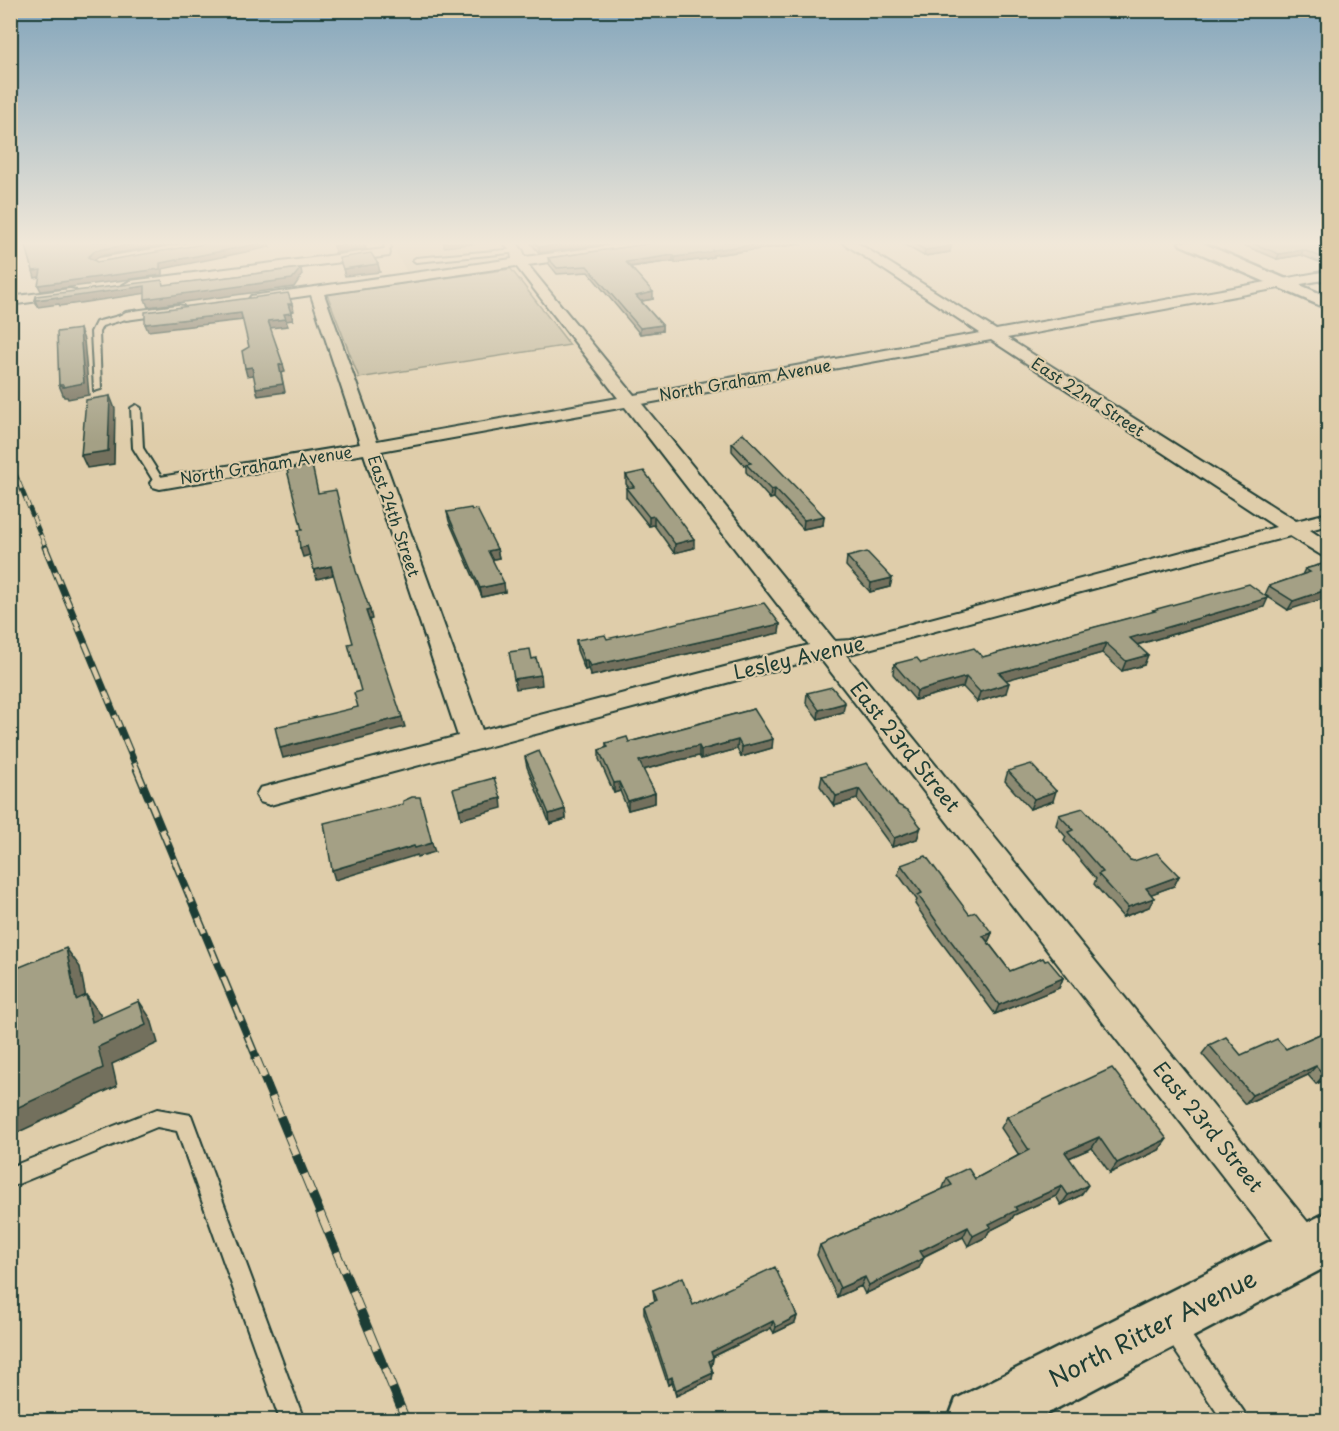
<svg xmlns="http://www.w3.org/2000/svg" width="1339" height="1431" viewBox="0 0 1339 1431" font-family="'Playpen Sans',sans-serif">
  <rect width="100%" height="100%" fill="#dfcdaa"/>
  <filter id="ink" filterUnits="userSpaceOnUse"><feTurbulence type="fractalNoise" baseFrequency=".0167" numOctaves="2"/><feDisplacementMap in="SourceGraphic" scale="12" xChannelSelector="R" yChannelSelector="G"/><feConvolveMatrix kernelMatrix="1 2 1 2 8 2 1 2 1" color-interpolation-filters="sRGB"/></filter>
  <g filter="url(#ink)">
    <polygon fill="#cdc09f" points="390,242 497,242 511,259 408,274"/>
    <polygon fill="#bcb395" stroke="#6e7864" stroke-width="1.5" points="511,269 570,345 359,378 327,294"/>
    <g fill="none" stroke-linecap="round" stroke-linejoin="round">
      <defs>
        <g id="lane">
          <polygon points="10,242 29,242 10,246"/>
          <polygon points="383,242 389,242 391,248 384,255 381,253 385,248"/>
          <polygon points="517,249 519,252 416,262 413,260 416,258"/>
          <polygon points="126,314 130,316 129,318 102,326 99,332 101,389 94,391 91,332 96,322"/>
          <polygon points="136,405 141,408 143,448 165,483 164,485 156,485 133,448 131,408"/>
          <polygon points="157,1109 191,1115 304,1420 280,1420 177,1131 157,1127 13,1186 10,1185 10,1167"/>
          <polygon points="1173,1317 1181,1320 1244,1412 1248,1420 1222,1420 1165,1336 1162,1328 1165,1320"/>
        </g>
        <g id="street">
          <polygon points="196,242 223,242 217,246 99,266 92,262 99,258"/>
          <path d="M503 242H516L523 251 525 257 636 242H668L662 246 528 265 634 395 980 333 842 242H856L996 330 1328 271V279L1007 338 1296 521 1328 513V525L1310 530 1328 542V557L1321 555 1290 536 846 655 1319 1236 1325 1250 1319 1264 1305 1270 1291 1264 820 658 270 805 260 802 256 795 260 788 458 736 364 454 160 489 153 487 150 483 153 479 160 477 360 444 311 295 256 303 251 302 249 299 251 296 512 259 511 252ZM516 266 618 398 377 441 324 294ZM991 340 1276 527 851 640 835 641 642 404ZM625 407 809 645 482 730 381 451Z"/>
          <polygon points="384,249 389,250 390,253 389,256 130,289 123,285 130,281"/>
          <polygon points="70,289 75,290 77,293 75,296 10,305 10,297"/>
          <polygon points="178,305 183,306 185,309 183,312 126,320 119,316 126,312"/>
        </g>
        <g id="secondary">
          <polygon points="1179,242 1200,242 1328,297 1328,309 1181,245"/>
          <polygon points="1328,1212 1328,1266 1035,1420 948,1420 956,1399"/>
        </g>
      </defs>
      <use href="#lane" stroke="#1f3d34" stroke-width="4"/>
      <use href="#street" stroke="#1f3d34" stroke-width="4"/>
      <use href="#secondary" stroke="#1f3d34" stroke-width="5"/>
      <use href="#lane" fill="#dfcdaa" fill-rule="evenodd"/>
      <use href="#street" fill="#dfcdaa" fill-rule="evenodd"/>
      <use href="#secondary" fill="#dfcdaa" fill-rule="evenodd"/>
      <defs>
        <polyline id="rail-far3" points="10,461 46,548"/>
        <polyline id="rail-far2" points="45,547 138,771"/>
        <polyline id="rail-far1" points="137,770 257,1059"/>
        <polyline id="rail" points="256,1058 406,1420"/>
      </defs>
      <use href="#rail-far3" stroke="#1f3d34" stroke-width="4.5"/>
      <use href="#rail-far2" stroke="#1f3d34" stroke-width="7"/>
      <use href="#rail-far1" stroke="#1f3d34" stroke-width="8"/>
      <use href="#rail" stroke="#1f3d34" stroke-width="9"/>
      <use href="#rail-far3" stroke="#dfcdaa" stroke-width="3" stroke-dasharray="10" stroke-linecap="butt"/>
      <use href="#rail-far2" stroke="#dfcdaa" stroke-width="4.5" stroke-dasharray="13" stroke-linecap="butt"/>
      <use href="#rail-far1" stroke="#dfcdaa" stroke-width="5" stroke-dasharray="16" stroke-linecap="butt"/>
      <use href="#rail" stroke="#dfcdaa" stroke-width="7" stroke-dasharray="21" stroke-linecap="butt"/>
    </g>
    <g fill="#8d8a72" stroke="#1f3d34" stroke-width="1.5">
      <polygon points="530,242 620,242 539,253"/>
      <polygon points="663,242 801,242 801,244 713,255 713,257 706,259 675,263 673,261 631,267 653,299 641,301 662,325 662,331 640,334 588,272 557,274 549,264 548,258"/>
      <polygon points="899,242 944,242 951,246 950,252 924,256"/>
      <polygon points="1236,242 1329,242 1329,266 1301,255 1277,259"/>
      <polygon points="732,443 824,516 823,525 803,529 774,498 770,499 746,472 746,467 732,451"/>
      <polygon points="626,475 694,548 674,553 654,525 649,526 626,497 626,488 629,488 626,484"/>
      <polygon points="447,512 497,549 499,558 492,559 505,592 482,597 449,521"/>
      <polygon points="847,557 892,578 890,587 870,592 846,566"/>
      <polygon points="1326,563 1288,610 1265,595 1269,586 1302,575 1305,569"/>
      <polygon points="1264,607 1137,645 1144,665 1122,671 1102,653 1005,680 1006,693 977,702 963,687 915,700 893,674 894,664 921,663 983,657 1153,612 1153,610"/>
      <polygon points="780,624 779,633 591,676 588,669 585,670 577,650 576,640 607,639"/>
      <polygon points="807,693 843,712 818,719 806,703"/>
      <polygon points="754,709 772,748 741,757 737,749 701,759 699,756 679,760 643,770 655,793 655,803 628,810 620,791 614,793 599,759 599,750 606,748 606,743 629,742"/>
      <polygon points="525,757 565,809 566,819 550,824 527,767"/>
      <polygon points="1008,771 1053,801 1030,809 1005,781"/>
      <polygon points="822,776 898,805 918,836 917,839 892,847 857,799 834,806 820,786"/>
      <polygon points="1059,815 1130,860 1179,876 1174,886 1151,894 1149,907 1123,917 1094,884 1096,879 1064,841 1066,837 1056,825"/>
      <polygon points="901,865 969,914 992,933 988,942 1010,971 1045,961 1063,978 1059,988 995,1014 936,935 915,904 917,900 898,874"/>
      <polygon points="1329,1030 1329,1078 1316,1084 1308,1075 1245,1104 1202,1054 1209,1045 1241,1055 1286,1049"/>
      <polygon points="1007,1117 1159,1150 1110,1173 1092,1148 1069,1158 1081,1195 1061,1205 1056,1196 1014,1215 1011,1220 989,1231 986,1237 968,1246 963,1237 923,1257 919,1268 865,1294 861,1286 837,1297 817,1255 820,1245 943,1189 943,1188 947,1178 975,1179 1019,1155 1001,1128"/>
      <polygon points="653,1290 693,1305 797,1316 795,1323 774,1333 771,1328 713,1357 712,1365 711,1366 713,1373 712,1379 676,1396 672,1383 668,1385 644,1313 644,1306 655,1301 654,1297"/>
    </g>
    <g fill="#73705d" stroke="#1f3d34" stroke-width="1.5">
      <polygon points="146,242 183,242 99,256 90,263 88,257 96,250"/>
      <polygon points="269,242 270,247 162,269 162,275 41,291 38,285 160,263"/>
      <polygon points="364,242 366,249 335,253 334,246"/>
      <polygon points="444,242 478,242 478,243 444,247"/>
      <polygon points="578,242 620,242 539,253 539,247"/>
      <polygon points="774,242 801,242 801,244 713,255 713,257 706,259 675,263 675,257 712,250"/>
      <polygon points="951,246 950,252 924,256 925,250"/>
      <polygon points="1303,250 1301,255 1277,259 1279,254"/>
      <polygon points="673,255 673,261 627,267 626,262"/>
      <polygon points="378,264 380,272 345,276 343,269"/>
      <polygon points="301,268 302,275 294,287 148,307 145,299"/>
      <polygon points="41,270 43,276 35,278 33,271"/>
      <polygon points="145,286 148,293 60,306 59,304 38,307 35,300"/>
      <polygon points="653,292 653,299 636,302 636,296"/>
      <polygon points="288,304 292,304 294,311 290,312"/>
      <polygon points="241,313 243,320 148,331 145,324"/>
      <polygon points="291,313 293,320 286,321 288,326 270,328 268,321 284,314"/>
      <polygon points="662,325 662,331 640,334 640,328"/>
      <polygon points="80,329 84,340 89,395 68,399 67,397 64,397 59,385"/>
      <polygon points="283,364 285,372 281,373 285,392 258,396 256,388 279,365"/>
      <polygon points="252,367 254,375 247,376 245,368"/>
      <polygon points="110,396 115,409 114,464 87,468 81,455"/>
      <polygon points="775,489 774,498 770,499 771,490"/>
      <polygon points="654,516 654,525 649,526 649,517"/>
      <polygon points="824,516 823,525 803,529 804,520"/>
      <polygon points="694,539 694,548 674,553 675,544"/>
      <polygon points="307,546 310,555 303,557 300,548"/>
      <polygon points="497,549 499,558 489,560 488,551"/>
      <polygon points="331,566 333,575 317,579 314,570"/>
      <polygon points="892,578 890,587 870,592 871,583"/>
      <polygon points="504,583 505,592 482,597 480,588"/>
      <polygon points="1329,589 1329,597 1288,610 1293,601"/>
      <polygon points="1268,598 1264,607 1126,648 1130,638"/>
      <polygon points="11,600 18,614 13,652 10,652"/>
      <polygon points="370,610 372,619 369,620 366,611"/>
      <polygon points="780,624 779,633 591,676 590,666"/>
      <polygon points="1106,643 1102,653 996,683 999,673"/>
      <polygon points="1148,655 1144,665 1122,671 1126,661"/>
      <polygon points="584,660 587,660 588,669 585,670"/>
      <polygon points="541,675 542,685 516,689 514,679"/>
      <polygon points="966,677 963,687 915,700 917,691"/>
      <polygon points="1009,683 1006,693 977,702 980,692"/>
      <polygon points="845,703 843,712 818,719 819,710"/>
      <polygon points="402,717 405,727 283,758 280,748"/>
      <polygon points="773,739 772,748 741,757 742,747"/>
      <polygon points="738,740 737,749 701,759 701,750"/>
      <polygon points="699,746 699,756 679,760 639,771 639,761 680,750"/>
      <polygon points="619,782 620,791 614,793 614,783"/>
      <polygon points="859,789 857,799 834,806 836,796"/>
      <polygon points="1056,791 1053,801 1030,809 1034,799"/>
      <polygon points="655,793 655,803 628,810 628,801"/>
      <polygon points="501,798 502,808 461,819 459,809"/>
      <polygon points="565,809 566,819 550,824 549,814"/>
      <polygon points="921,827 917,839 892,847 894,838"/>
      <polygon points="432,843 435,852 417,857 417,855 335,880 332,870 414,846"/>
      <polygon points="1179,876 1174,886 1141,898 1146,888"/>
      <polygon points="1154,898 1149,907 1123,917 1128,907"/>
      <polygon points="992,933 988,942 983,936"/>
      <polygon points="66,948 80,967 90,1018 76,1000"/>
      <polygon points="1063,978 1059,988 995,1014 999,1005"/>
      <polygon points="86,995 100,1014 106,1040 92,1022"/>
      <polygon points="139,1001 151,1019 158,1043 112,1064 117,1086 10,1136 10,1111 98,1047"/>
      <polygon points="1316,1066 1308,1075 1245,1104 1252,1095"/>
      <polygon points="1329,1073 1329,1078 1316,1084 1324,1075"/>
      <polygon points="1099,1137 1092,1148 1059,1162 1065,1152"/>
      <polygon points="1167,1139 1159,1150 1110,1173 1117,1163"/>
      <polygon points="1088,1185 1081,1195 1061,1205 1068,1195"/>
      <polygon points="1062,1186 1056,1196 1014,1215 1011,1220 989,1231 986,1237 968,1246 973,1236 989,1224 1015,1207"/>
      <polygon points="968,1227 963,1237 916,1260 920,1251"/>
      <polygon points="924,1258 919,1268 865,1294 869,1285"/>
      <polygon points="865,1277 861,1286 837,1297 840,1288"/>
      <polygon points="797,1316 795,1323 774,1333 776,1327"/>
      <polygon points="773,1321 771,1328 710,1358 711,1352"/>
      <polygon points="713,1358 712,1365 708,1367 709,1361"/>
      <polygon points="713,1373 712,1379 676,1396 676,1390"/>
      <polygon points="672,1377 672,1383 668,1385 668,1379"/>
    </g>
    <g fill="#a4a085" stroke="#1f3d34" stroke-width="1.5">
      <polygon points="25,242 57,242 56,244 68,242 146,242 96,250 88,257 97,262 216,242 267,242 160,263 160,269 38,285 41,270 33,271"/>
      <polygon points="332,242 364,242 334,246"/>
      <polygon points="534,242 578,242 539,247"/>
      <polygon points="663,242 774,242 712,250 713,251 706,253 675,257 673,255 626,262 653,292 636,296 662,325 640,328 587,266 557,268 548,258"/>
      <polygon points="911,242 944,242 951,246 925,250"/>
      <polygon points="1250,242 1329,242 1329,260 1303,250 1279,254"/>
      <polygon points="371,253 378,264 343,269 339,258"/>
      <polygon points="301,268 292,279 145,299 145,286 57,299 57,297 35,300 36,296 162,280 163,285"/>
      <polygon points="288,293 292,304 288,304 291,313 284,314 286,319 268,321 283,364 279,365 283,384 256,388 252,367 245,368 242,351 249,347 241,313 145,324 145,312"/>
      <polygon points="80,329 84,383 63,387 63,385 59,385 57,332"/>
      <polygon points="110,396 108,451 81,455 86,400"/>
      <polygon points="743,433 824,516 804,520 775,489 771,490 746,464 751,463 732,443"/>
      <polygon points="312,465 318,493 336,490 356,571 370,610 366,611 402,717 280,748 275,727 358,707 354,693 361,691 348,644 353,643 331,566 314,570 307,546 300,548 298,530 302,530 287,470"/>
      <polygon points="644,471 694,539 675,544 654,516 649,517 626,488 634,487 626,475"/>
      <polygon points="471,508 472,510 477,509 497,549 488,551 504,583 480,588 447,512"/>
      <polygon points="867,552 892,578 871,583 847,557"/>
      <polygon points="1326,563 1329,564 1329,589 1293,601 1269,586 1310,572 1305,569"/>
      <polygon points="1249,584 1268,598 1130,638 1148,655 1126,661 1106,643 999,673 1009,683 980,692 966,677 917,691 894,664 917,658 921,663 974,648 983,657 1155,611 1153,610"/>
      <polygon points="764,603 780,624 590,666 587,660 584,660 576,640 605,635 607,639"/>
      <polygon points="530,649 532,659 536,658 541,675 514,679 509,652"/>
      <polygon points="832,687 845,703 819,710 807,693"/>
      <polygon points="754,709 773,739 742,747 738,740 701,750 699,746 680,750 639,761 655,793 628,801 619,782 614,783 599,750 608,747 606,743 627,737 629,742"/>
      <polygon points="539,751 565,809 549,814 525,757"/>
      <polygon points="867,763 898,805 908,810 921,827 919,829 894,838 859,789 836,796 822,776"/>
      <polygon points="1031,764 1056,791 1034,799 1008,771"/>
      <polygon points="494,778 501,798 459,809 453,789"/>
      <polygon points="412,797 420,797 432,843 415,848 414,846 332,870 324,823 403,804 403,801"/>
      <polygon points="1083,808 1130,860 1134,861 1157,853 1179,876 1146,888 1154,898 1128,907 1098,874 1103,872 1068,832 1073,830 1059,815"/>
      <polygon points="926,856 969,914 976,912 992,933 983,936 1010,971 1043,958 1045,961 1048,960 1063,978 999,1005 939,925 918,895 922,893 901,865"/>
      <polygon points="66,948 76,1000 86,995 92,1022 139,1001 146,1025 98,1047 103,1068 10,1111 10,1028 14,1026 10,1002 10,971"/>
      <polygon points="1329,1030 1329,1073 1324,1075 1316,1066 1252,1095 1209,1045 1226,1037 1241,1055 1277,1039 1286,1049"/>
      <polygon points="1112,1068 1167,1139 1117,1163 1099,1137 1065,1152 1088,1185 1068,1195 1062,1186 1015,1207 1017,1210 989,1224 991,1227 973,1236 968,1227 920,1251 924,1258 869,1285 865,1277 840,1288 820,1245 952,1185 947,1178 968,1168 975,1179 1029,1150 1007,1117"/>
      <polygon points="775,1267 797,1316 776,1327 773,1321 711,1352 713,1358 709,1361 713,1373 676,1390 672,1377 668,1379 644,1306 657,1300 653,1290 683,1277 693,1305"/>
    </g>
  </g>
  <linearGradient id="sky" x2="0" y2="1"><stop stop-color="#83a5bb"/><stop offset="0.55" stop-color="#f1e8d9"/><stop offset="1" stop-color="#f1e8d9" stop-opacity="0"/></linearGradient>
  <rect width="1339" height="442" fill="url(#sky)"/>
  <g text-anchor="middle" stroke-width="4.5" stroke-linejoin="round" paint-order="stroke">
    <g font-size="16" fill="#1f3d34" stroke="#dfcdaa">
      <text transform="translate(745 380) rotate(-10)" y="6">North Graham Avenue</text>
      <text transform="translate(1088 397) rotate(33)" y="6">East 22nd Street</text>
      <text transform="translate(266 465) rotate(-9)" y="6">North Graham Avenue</text>
      <text transform="translate(394 516) rotate(71)" y="6">East 24th Street</text>
    </g>
    <g font-size="20" fill="#1f3d34" stroke="#dfcdaa">
      <text transform="translate(799 658) rotate(-13)" y="7">Lesley Avenue</text>
      <text transform="translate(905 747) rotate(51)" y="7">East 23rd Street</text>
      <text transform="translate(1208 1127) rotate(51)" y="7">East 23rd Street</text>
    </g>
    <g font-size="24" fill="#1f3d34" stroke="#dfcdaa">
      <text transform="translate(1153 1329) rotate(-27)" y="8">North Ritter Avenue</text>
    </g>
  </g>
  <rect width="1339" height="1431" fill="none" stroke="#dfcdaa" stroke-width="36"/>
  <rect x="18" y="18" width="1303" height="1395" fill="none" stroke="#1f3d34" stroke-width="2" filter="url(#ink)"/>
</svg>
